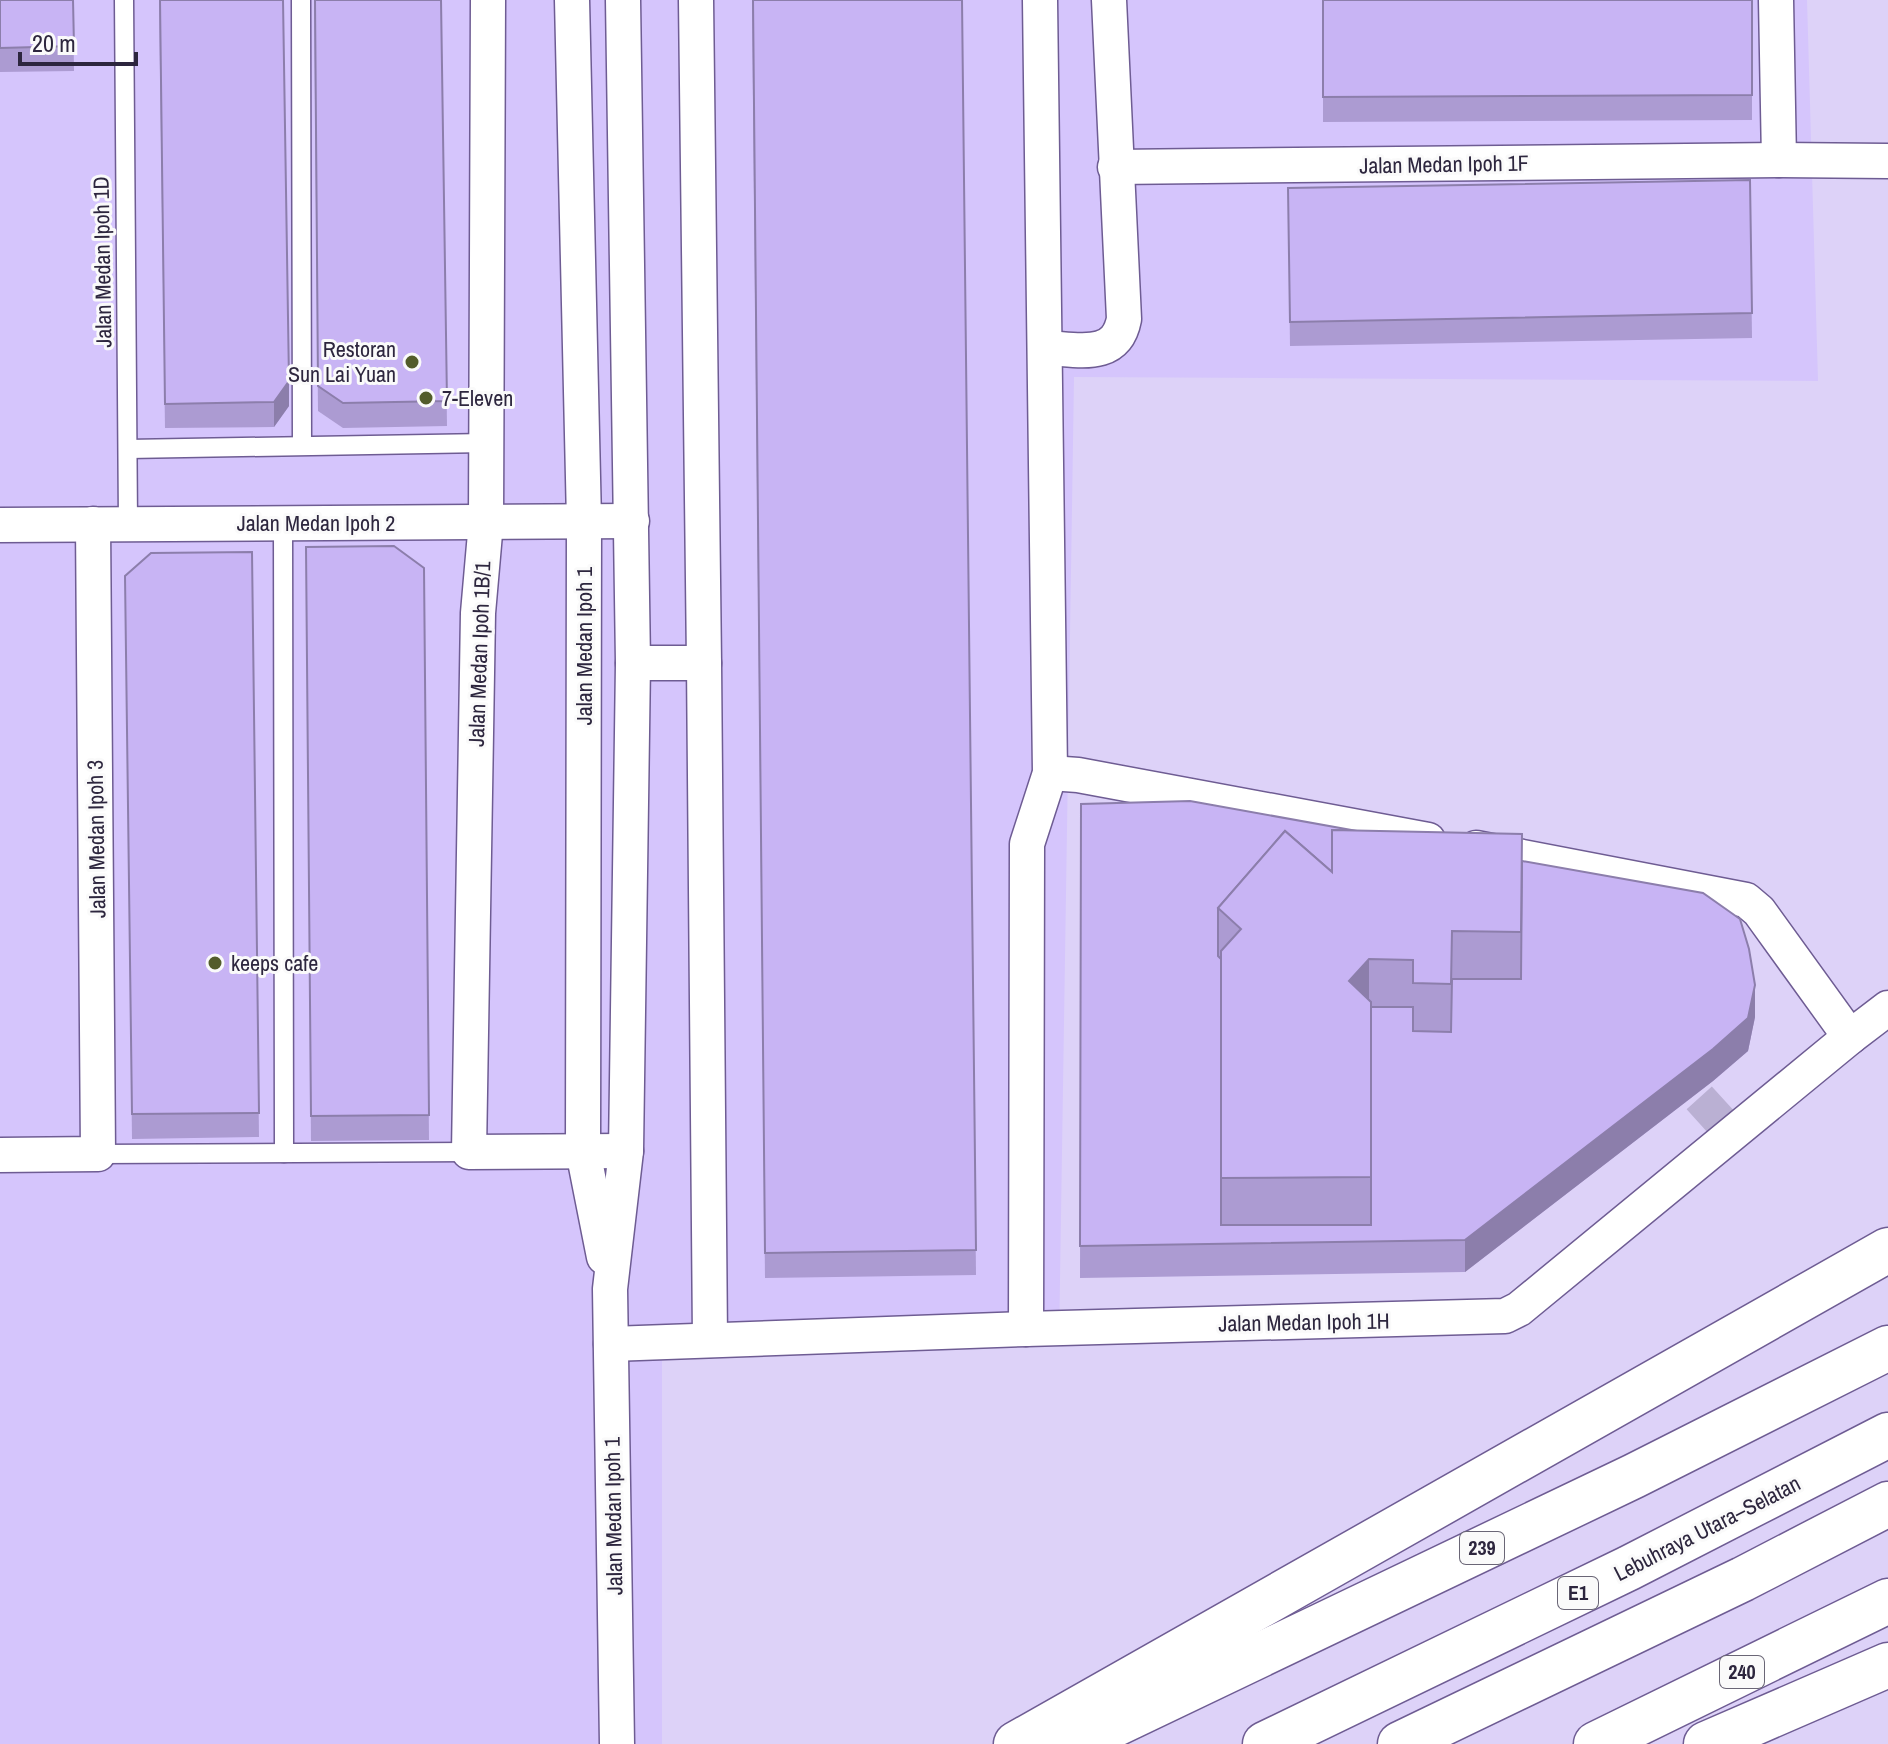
<svg xmlns="http://www.w3.org/2000/svg" width="1888" height="1744" viewBox="0 0 1888 1744" font-family="'Archivo Narrow',sans-serif">
  <rect width="100%" height="100%" fill="#ddd2f8"/>
  <polygon fill="#d5c5fc" points="0,0 1807,0 1818,381 1074,377 1059,1345 662,1356 662,1744 0,1744"/>
  <g fill="none" stroke-linecap="round" stroke-linejoin="round">
    <polyline stroke="#bab0d3" stroke-width="34" stroke-dasharray="34 17" stroke-linecap="butt" points="1665,1060 1732,1134"/>
    <defs>
      <g id="lane">
        <polyline points="124,0 128,524"/>
        <polyline points="301,0 302,445"/>
        <polyline points="128,449 486,443"/>
        <polyline points="283,523 284,1153"/>
        <polyline points="98,1154 469,1152"/>
      </g>
      <g id="street">
        <polyline points="488,0 486,522 478,613 469,1152 626,1151"/>
        <polyline points="572,0 584,521 583,1151 604,1257"/>
        <polyline points="1776,0 1779,160"/>
        <polyline points="1115,167 1779,160 1888,161"/>
        <path d="M1045 348C1077 349 1116 361 1124 319L1109 0"/>
        <polyline points="0,525 632,521"/>
        <polyline points="633,663 704,663 696,0"/>
        <polyline points="704,663 710,1340"/>
        <polyline points="1050,773 1078,775 1428,840"/>
        <polyline points="1476,848 1746,900 1759,911 1850,1037"/>
        <polyline points="0,1155 98,1154 93,524"/>
        <polyline points="1026,1329 1027,844 1050,773 1040,0"/>
        <polyline points="611,1344 1026,1329 1505,1316 1519,1309 1850,1037 1888,1008"/>
        <polyline points="617,1744 610,1289 626,1151 633,663 623,0"/>
      </g>
      <g id="primary">
        <polyline points="1016,1744 1888,1250"/>
        <polyline points="1074,1744 1634,1476 1888,1348"/>
        <polyline points="1596,1744 1888,1601"/>
        <polyline points="1706,1744 1888,1665"/>
      </g>
      <g id="highway">
        <polyline points="1265,1744 1629,1568 1888,1435"/>
        <polyline points="1400,1744 1743,1579 1888,1504"/>
      </g>
    </defs>
    <use href="#lane" stroke="#6e5c93" stroke-width="21"/>
    <use href="#street" stroke="#6e5c93" stroke-width="37"/>
    <use href="#primary" stroke="#6e5c93" stroke-width="47"/>
    <use href="#highway" stroke="#6e5c93" stroke-width="47"/>
    <use href="#lane" stroke="#fff" stroke-width="18"/>
    <use href="#street" stroke="#fff" stroke-width="34"/>
    <use href="#primary" stroke="#fff" stroke-width="44"/>
    <use href="#highway" stroke="#fff" stroke-width="44"/>
  </g>
  <g fill="#ac9bd2">
    <polygon points="0,0 73,0 74,71 0,72"/>
    <polygon points="159,0 289,406 274,427 165,428"/>
    <polygon points="314,0 441,0 447,426 343,428 318,411"/>
    <polygon points="752,0 962,0 976,1275 765,1278"/>
    <polygon points="1323,0 1752,0 1752,120 1323,122"/>
    <polygon points="1750,180 1752,338 1290,346 1288,188"/>
    <polygon points="306,547 424,568 429,1140 311,1141"/>
    <polygon points="252,552 259,1137 132,1139 125,576"/>
    <polygon points="1081,804 1522,861 1755,1017 1748,1051 1713,1081 1465,1272 1080,1278"/>
  </g>
  <g fill="#8c7eab">
    <polygon points="289,381 289,406 274,427 274,402"/>
    <polygon points="1369,959 1369,1039 1349,981"/>
    <polygon points="1755,985 1755,1017 1748,1051 1713,1081 1465,1272 1465,1240"/>
  </g>
  <g fill="#c8b4f4" stroke="#8c7eab" stroke-width="2">
    <polygon points="0,0 73,0 74,46 0,48"/>
    <polygon points="160,0 283,0 289,381 274,402 165,404"/>
    <polygon points="315,0 441,0 447,401 343,403 318,386"/>
    <polygon points="753,0 962,0 976,1250 765,1253"/>
    <polygon points="1323,0 1752,0 1752,95 1323,97"/>
    <polygon points="1750,180 1752,313 1290,322 1288,188"/>
    <polygon points="394,546 424,568 429,1115 311,1116 306,547"/>
    <polygon points="252,552 259,1113 132,1114 125,576 151,553"/>
    <polygon points="1190,801 1357,831 1332,830 1332,872 1285,831 1218,908 1218,956 1221,959 1221,1225 1371,1225 1371,1007 1413,1007 1413,1031 1451,1032 1452,979 1521,979 1522,861 1703,893 1740,919 1749,949 1755,985 1748,1018 1713,1049 1465,1240 1080,1246 1081,804"/>
    <polygon points="1332,830 1522,834 1521,932 1452,931 1451,984 1413,983 1413,960 1369,959 1349,981 1371,1002 1371,1177 1221,1178 1221,951 1241,929 1218,908 1285,831 1332,872"/>
  </g>
  <g fill="#535c2b" stroke="#fafafa" stroke-width="3">
    <circle cx="412" cy="362" r="8"/>
    <circle cx="426" cy="398" r="8"/>
    <circle cx="215" cy="963" r="8"/>
  </g>
  <g text-anchor="middle" stroke-width="6" stroke-linejoin="round" paint-order="stroke">
    <g fill="#fafafa" stroke="#6a6676" stroke-width="2">
      <rect x="1460" y="1532" width="44" height="32" rx="6"/>
      <rect x="1558" y="1577" width="40" height="32" rx="6"/>
      <rect x="1720" y="1656" width="44" height="32" rx="6"/>
    </g>
    <g font-size="20" font-weight="bold" fill="#2d263e">
      <text x="1482" y="1555">239</text>
      <text x="1578" y="1600">E1</text>
      <text x="1742" y="1679">240</text>
    </g>
    <g font-size="22" fill="#2d263e" stroke="#fafafa">
      <text transform="translate(1444 164) rotate(-1)" y="8">Jalan Medan Ipoh 1F</text>
      <text transform="translate(102 262) rotate(-91)" y="8">Jalan Medan Ipoh 1D</text>
      <text x="316" y="531">Jalan Medan Ipoh 2</text>
      <text transform="translate(584 646) rotate(-90)" y="8">Jalan Medan Ipoh 1</text>
      <text transform="translate(479 654) rotate(-88)" y="8">Jalan Medan Ipoh 1B/1</text>
      <text transform="translate(96 839) rotate(-91)" y="8">Jalan Medan Ipoh 3</text>
      <text transform="translate(1304 1322) rotate(-1)" y="8">Jalan Medan Ipoh 1H</text>
      <text transform="translate(613 1516) rotate(-91)" y="8">Jalan Medan Ipoh 1</text>
      <text transform="translate(1707 1528) rotate(-27)" y="8">Lebuhraya Utara–Selatan</text>
    </g>
    <g font-size="22" fill="#2d263e" stroke="#fafafa" text-anchor="start">
      <text x="396" y="357" text-anchor="end">Restoran<tspan x="396" dy="25">Sun Lai Yuan</tspan></text>
      <text x="442" y="406">7-Eleven</text>
      <text x="231" y="971">keeps cafe</text>
    </g>
  </g>
  <path d="M20 52v12h116v-12" fill="none" stroke="#2d263e" stroke-width="4"/>
  <text x="32" y="52" font-size="24" fill="#2d263e" stroke="#fafafa" stroke-width="6" paint-order="stroke">20 m</text>
</svg>
